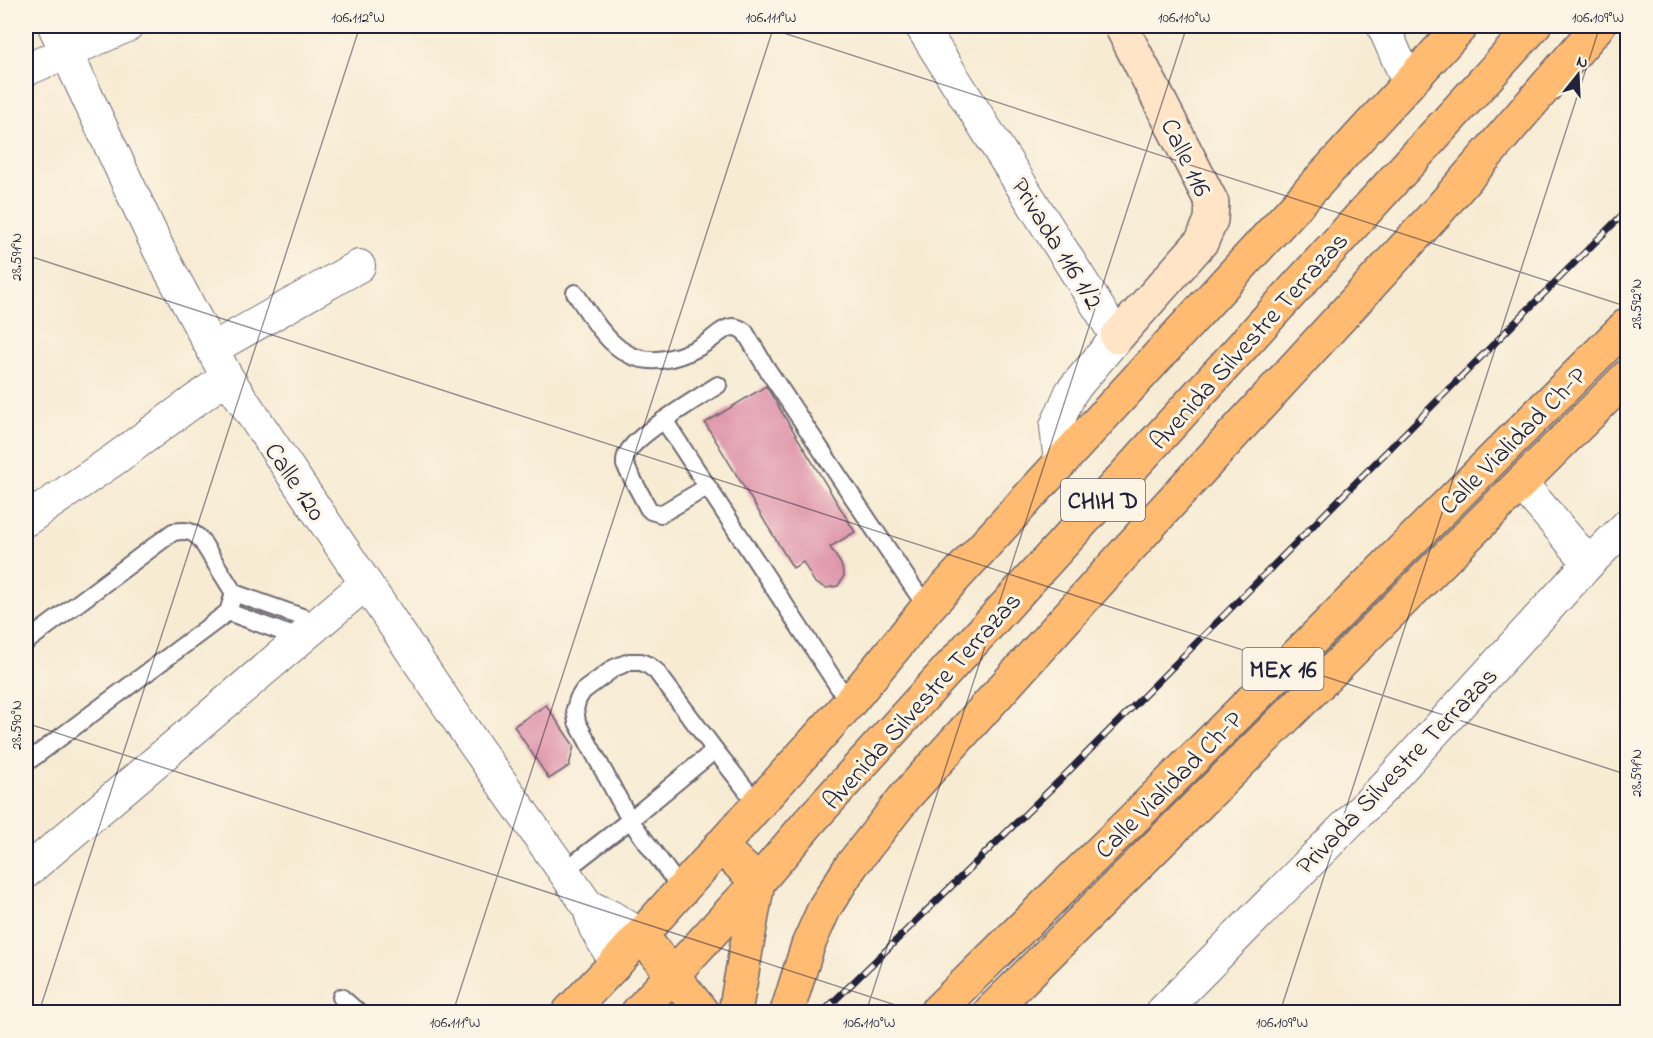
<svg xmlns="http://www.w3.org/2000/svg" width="1653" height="1038" viewBox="0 0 1653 1038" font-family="'Indie Flower',sans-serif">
  <rect width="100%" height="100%" fill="#fcf5e5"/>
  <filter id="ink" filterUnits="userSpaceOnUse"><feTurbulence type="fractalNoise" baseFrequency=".0167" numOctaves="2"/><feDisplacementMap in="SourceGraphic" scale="12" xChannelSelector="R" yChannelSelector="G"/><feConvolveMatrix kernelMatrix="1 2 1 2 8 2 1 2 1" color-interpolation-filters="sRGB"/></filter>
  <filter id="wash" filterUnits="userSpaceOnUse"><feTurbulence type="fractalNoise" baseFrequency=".008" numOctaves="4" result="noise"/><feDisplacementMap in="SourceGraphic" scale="24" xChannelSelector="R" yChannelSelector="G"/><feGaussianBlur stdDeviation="1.35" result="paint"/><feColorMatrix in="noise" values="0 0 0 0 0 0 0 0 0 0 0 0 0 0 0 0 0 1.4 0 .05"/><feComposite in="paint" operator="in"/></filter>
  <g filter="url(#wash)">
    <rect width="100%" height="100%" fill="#f7ebd3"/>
    <g id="blocks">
      <g fill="#dd8fa7">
        <polygon points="766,386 855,532 830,547 841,564 844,576 838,586 826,588 815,583 803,562 793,568 705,423"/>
        <polygon points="546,705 574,746 569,766 549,779 514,726"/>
      </g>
    </g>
  </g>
  <g filter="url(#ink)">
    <use href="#blocks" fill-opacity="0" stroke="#6d6870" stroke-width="1.5"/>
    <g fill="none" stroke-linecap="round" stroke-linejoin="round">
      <defs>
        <g id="lane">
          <path d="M575 293C590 314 605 343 630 355 655 367 687 356 709 341 716 336 723 328 733 327 738 327 741 329 745 332L767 369 927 608"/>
          <polyline points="664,420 849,703"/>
          <path d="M707 487 661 514 651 511 648 508 625 465C625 460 625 456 628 452 637 434 698 398 718 385"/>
          <polyline points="228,612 302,639"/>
          <path d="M26 642 173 532C186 530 192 530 201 540L234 593 319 623"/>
          <polyline points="26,763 228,612 234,593"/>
          <polyline points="563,872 630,820 577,722 575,709 578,699 583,691 614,668 629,662 641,662 648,665 656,671 715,750 758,805"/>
          <polyline points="681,889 630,820 715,750"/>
          <polyline points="341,997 358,1012"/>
        </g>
        <g id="street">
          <polyline points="54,26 159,250 227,377 470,738 588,906 595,928 616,963"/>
          <polyline points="921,26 1117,337 1071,392 1056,426 1060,463"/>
          <polyline points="1383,26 1408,82"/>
          <polyline points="26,70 127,26"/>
          <polyline points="212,349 359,266"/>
          <polyline points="1521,483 1589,563"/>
          <polyline points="26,520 115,459 227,377"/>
          <polyline points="26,872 365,584"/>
          <polyline points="588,906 610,916 641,935"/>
          <polyline points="1162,1012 1386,785 1589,563 1628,524"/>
        </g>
        <polyline id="secondary" points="1117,337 1202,241 1211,220 1212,203 1121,26"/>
        <g id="primary">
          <polyline points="936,1012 1132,820 1628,324"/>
          <polyline points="990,1012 1628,376"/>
        </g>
        <g id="highway">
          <polyline points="720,846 758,882 735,1012"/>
          <polyline points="641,935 702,1012"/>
          <polyline points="569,1012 616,963 849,703 927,608 1461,26"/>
          <polyline points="638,1012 758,882 809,822 1534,26"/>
          <polyline points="787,1012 808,945 825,907 851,866 905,797 1151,524 1439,210 1598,26"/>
        </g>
      </defs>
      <use href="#lane" stroke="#6d6870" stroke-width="20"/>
      <use href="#street" stroke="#6d6870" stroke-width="34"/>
      <use href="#secondary" stroke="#6d6870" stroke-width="36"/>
      <use href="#primary" stroke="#6d6870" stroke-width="36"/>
      <use href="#highway" stroke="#6d6870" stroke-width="36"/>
      <use href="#lane" stroke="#fff" stroke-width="16"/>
      <use href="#street" stroke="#fff" stroke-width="32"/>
      <use href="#secondary" stroke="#ffe4c6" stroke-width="33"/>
      <use href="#primary" stroke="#ffbb71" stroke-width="33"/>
      <use href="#highway" stroke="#ffbb71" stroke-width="33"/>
      <defs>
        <polyline id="rail" points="823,1012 1061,779 1628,209"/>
      </defs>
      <use href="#rail" stroke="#22223b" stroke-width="7"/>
      <use href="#rail" stroke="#fcf5e5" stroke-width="4.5" stroke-dasharray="14" stroke-linecap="butt"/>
    </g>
  </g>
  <path fill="none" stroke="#22223b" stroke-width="1.5" stroke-opacity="0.45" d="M762 26 1628 307M26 255 1628 775M26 723 917 1012M39 1012 360 26M453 1012 774 26M866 1012 1187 26M1280 1012 1600 26"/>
  <g text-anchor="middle" stroke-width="6" stroke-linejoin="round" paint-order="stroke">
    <g fill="#fcf5e5" stroke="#63616e" stroke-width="1.5">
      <rect x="1061" y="479" width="84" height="42" rx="4.5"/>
      <rect x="1242.5" y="648" width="81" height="42" rx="4.5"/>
    </g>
    <g font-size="24" font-weight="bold" fill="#22223b">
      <text x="1103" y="508">CHIH D</text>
      <text x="1283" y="677">MEX 16</text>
    </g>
    <g font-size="26" fill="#22223b" stroke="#fcf5e5">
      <text transform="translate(1187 157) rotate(64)" y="9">Calle 116</text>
      <text transform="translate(1058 243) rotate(58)" y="9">Privada 116 1/2</text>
      <text transform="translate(1248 340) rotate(-48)" y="9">Avenida Silvestre Terrazas</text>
      <text transform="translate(1512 440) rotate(-45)" y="9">Calle Vialidad Ch-P</text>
      <text transform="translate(296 481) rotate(56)" y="9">Calle 120</text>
      <text transform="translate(921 700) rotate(-48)" y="9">Avenida Silvestre Terrazas</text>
      <text transform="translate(1396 770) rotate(-46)" y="9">Privada Silvestre Terrazas</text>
      <text transform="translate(1168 784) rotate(-45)" y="9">Calle Vialidad Ch-P</text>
    </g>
  </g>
  <rect width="1653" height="1038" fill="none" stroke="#fcf5e5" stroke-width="66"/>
  <g transform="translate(1578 75) rotate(18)" stroke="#fcf5e5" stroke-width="4.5" paint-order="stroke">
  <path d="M0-4.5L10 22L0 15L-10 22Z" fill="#22223b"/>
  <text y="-9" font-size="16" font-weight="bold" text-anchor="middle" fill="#22223b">N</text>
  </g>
  <rect x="33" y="33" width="1587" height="972" fill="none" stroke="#22223b" stroke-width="2"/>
  <g font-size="15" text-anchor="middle" fill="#22223b">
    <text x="358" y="22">106.112°W</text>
    <text x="771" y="22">106.111°W</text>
    <text x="1184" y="22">106.110°W</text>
    <text x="1598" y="22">106.109°W</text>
    <text transform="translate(16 257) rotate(-90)" y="5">28.591°N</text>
    <text transform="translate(1636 304) rotate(-90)" y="5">28.592°N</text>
    <text transform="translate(16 725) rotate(-90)" y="5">28.590°N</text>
    <text transform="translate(1636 773) rotate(-90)" y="5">28.591°N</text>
    <text x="455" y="1027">106.111°W</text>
    <text x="869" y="1027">106.110°W</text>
    <text x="1282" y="1027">106.109°W</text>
  </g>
</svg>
